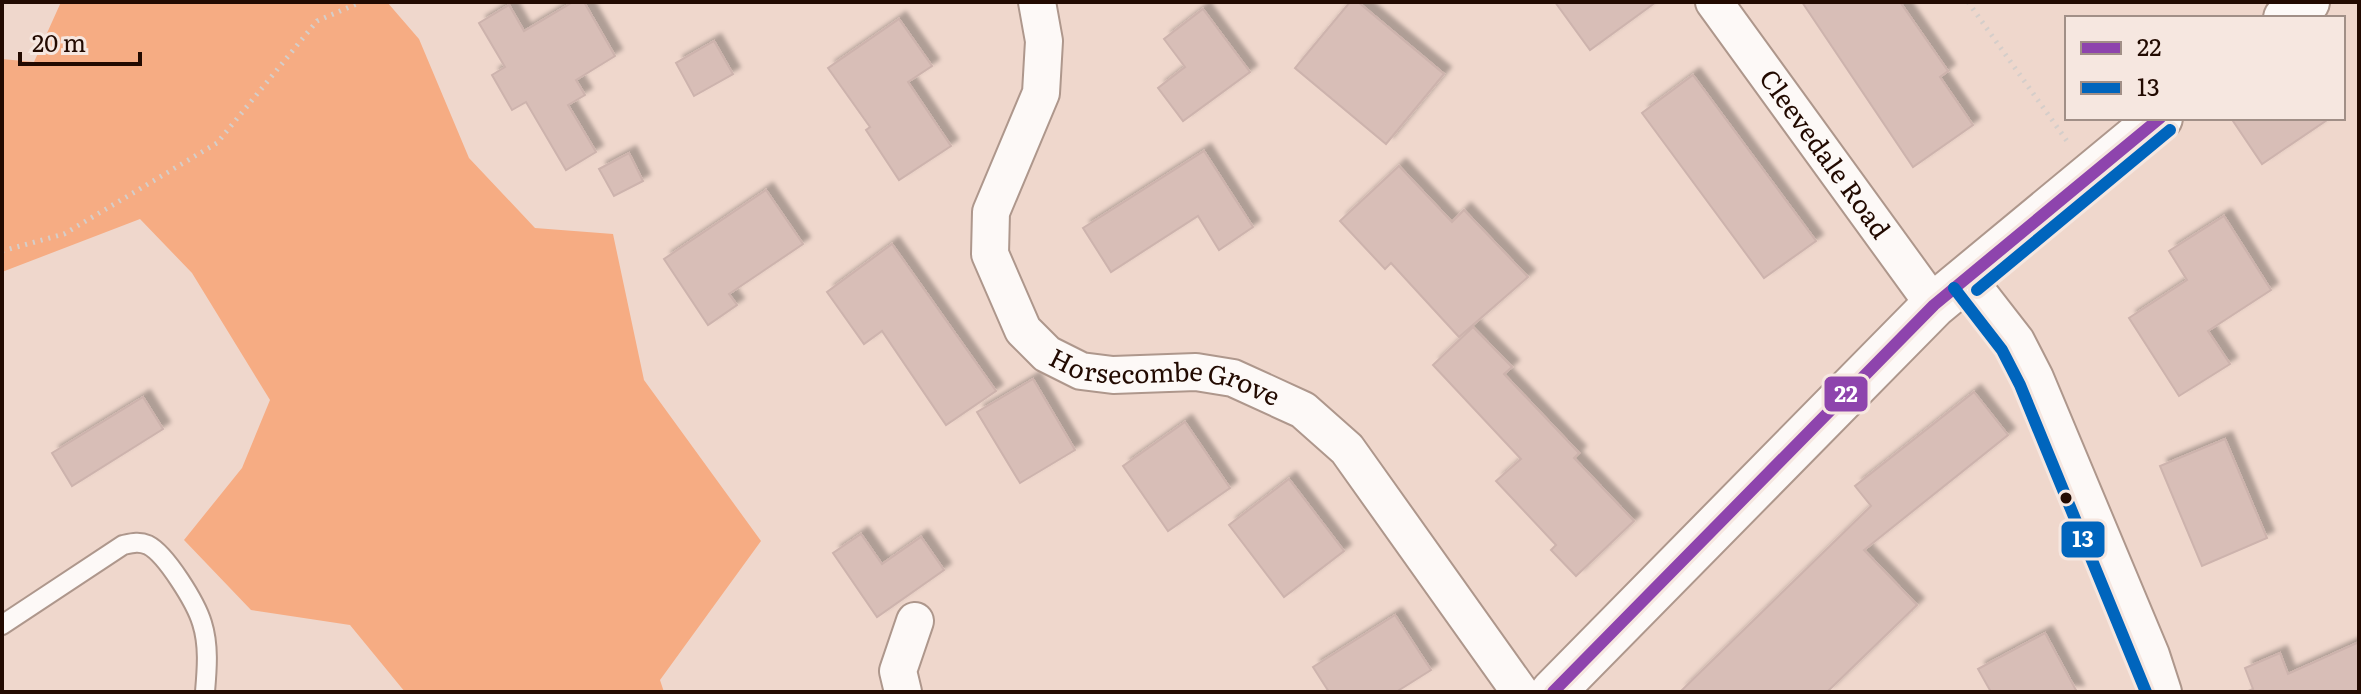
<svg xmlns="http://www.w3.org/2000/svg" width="2361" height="694" viewBox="0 0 2361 694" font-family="Literata,serif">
  <defs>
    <filter id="shadow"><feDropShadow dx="7" dy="-7" stdDeviation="2" flood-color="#0004"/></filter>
  </defs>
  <rect width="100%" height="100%" fill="#efd7cc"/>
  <polygon fill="#f6ac83" points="61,2 387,2 419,39 469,158 535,228 613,234 644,380 761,541 660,680 664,692 405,692 350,625 251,610 184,540 242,468 270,400 192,273 140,219 2,272 2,59 34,62"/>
  <g fill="#d8beb7" stroke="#cdb3ad" stroke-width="2" filter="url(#shadow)">
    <polygon points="573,2 584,2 615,56 576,80 585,95 568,105 596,152 566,170 526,102 512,110 492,75 505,67 479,23 509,5 524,31"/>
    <polygon points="1350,2 1358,2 1444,74 1386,144 1295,68"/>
    <polygon points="1555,2 1656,2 1590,50"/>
    <polygon points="1802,2 1900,2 1948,71 1940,77 1973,125 1913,167"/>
    <polygon points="1203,9 1250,72 1183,121 1158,88 1185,67 1164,39"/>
    <polygon points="899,19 932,66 908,82 951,146 899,180 866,130 870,127 828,68"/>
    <polygon points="714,41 733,74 694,96 676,63"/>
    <polygon points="1693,75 1816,241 1764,278 1642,113"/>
    <polygon points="2231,118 2330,118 2262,164"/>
    <polygon points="1204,151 1253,227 1219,250 1198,216 1111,272 1083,228"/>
    <polygon points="629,153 643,181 614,196 599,169"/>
    <polygon points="1399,166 1452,222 1464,210 1528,277 1459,337 1391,263 1385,269 1340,221"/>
    <polygon points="766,190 803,244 729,294 737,305 708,325 664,259"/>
    <polygon points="2224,216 2271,290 2208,331 2230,364 2179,396 2129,318 2187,280 2169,251"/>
    <polygon points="892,244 996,391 946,425 882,331 864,344 827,292"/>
    <polygon points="1473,327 1512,367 1504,374 1579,453 1574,458 1634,521 1576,576 1551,550 1556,545 1496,481 1521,459 1433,365"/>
    <polygon points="1033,379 1075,450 1020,483 977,412"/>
    <polygon points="1974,392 2008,435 1864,550 1917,605 1827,692 1680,692 1871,506 1855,486"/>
    <polygon points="143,397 163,429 72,486 52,453"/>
    <polygon points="1185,422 1230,488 1168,531 1123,466"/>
    <polygon points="2225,439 2267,538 2202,566 2160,466"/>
    <polygon points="1289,479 1344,551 1284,597 1229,525"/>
    <polygon points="861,534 882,564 921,537 944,570 877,617 833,553"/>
    <polygon points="1395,615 1431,670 1396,692 1329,692 1313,667"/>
    <polygon points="2045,633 2077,692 1991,692 1978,669"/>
    <polygon points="2359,642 2359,692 2246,692 2253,689 2245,668 2280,653 2288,674"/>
  </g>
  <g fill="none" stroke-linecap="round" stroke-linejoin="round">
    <defs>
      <path id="service" d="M2 625 123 545C132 543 139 541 148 545 166 554 196 603 202 623 209 645 207 669 205 692"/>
      <g id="minor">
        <path id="s1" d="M1037 2 1044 41 1041 93 991 212 990 254 1023 330 1047 354 1081 371 1113 375 1196 372 1233 378 1303 410 1347 449 1520 692"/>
        <path id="s2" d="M1714 2 1934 305"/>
        <polyline points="1967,278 2016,341 2035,378 2151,655 2163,692"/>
        <polyline points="903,692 898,671 915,621"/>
      </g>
      <g id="primary">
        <polyline points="2286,18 2307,2"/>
        <polyline points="1553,692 1934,305 2160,118"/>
      </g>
    </defs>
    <use href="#service" stroke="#ae978c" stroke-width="22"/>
    <use href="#minor" stroke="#ae978c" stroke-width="40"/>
    <use href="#primary" stroke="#ae978c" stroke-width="48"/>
    <g stroke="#d5ceca" stroke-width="5" stroke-dasharray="2 6" stroke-linecap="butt">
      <polyline points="1968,2 2067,141"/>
      <polyline points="2,251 64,234 217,143 317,21 361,2"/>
    </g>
    <use href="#service" stroke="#fdf9f7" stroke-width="18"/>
    <use href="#minor" stroke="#fdf9f7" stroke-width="36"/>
    <use href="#primary" stroke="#fdf9f7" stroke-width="44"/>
    <defs>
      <polyline id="bus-1" points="1553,692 1934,305 2160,118"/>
      <g id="bus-2">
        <polyline points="1954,288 2002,350 2020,385 2146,692"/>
        <polyline points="1977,290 2170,130"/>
      </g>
    </defs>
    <use href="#bus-1" stroke="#f6e7e0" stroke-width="18"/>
    <use href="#bus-2" stroke="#f6e7e0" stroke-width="18"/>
    <use href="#bus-1" stroke="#8e44ad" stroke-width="12"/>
    <use href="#bus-2" stroke="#0065bd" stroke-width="12"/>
  </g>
  <circle fill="#220a01" stroke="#f6e7e0" stroke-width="3" cx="2066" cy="498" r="7"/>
  <g text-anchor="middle" stroke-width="6" stroke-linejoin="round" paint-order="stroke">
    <g font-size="26" fill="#220a01" stroke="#f6e7e0">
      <text dy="9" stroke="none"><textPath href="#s2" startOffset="188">Cleevedale Road</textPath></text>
      <text dy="9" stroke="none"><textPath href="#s1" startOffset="502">Horsecombe Grove</textPath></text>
    </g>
  </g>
  <g stroke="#f6e7e0" stroke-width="3">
    <rect x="1823" y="375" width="46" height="38" rx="8" fill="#8e44ad"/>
    <rect x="2060" y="520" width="46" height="39" rx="8" fill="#0065bd"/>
  </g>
  <g font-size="22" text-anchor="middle" font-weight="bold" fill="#fff">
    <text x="1846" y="402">22</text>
    <text x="2083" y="547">13</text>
  </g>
  <rect width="2361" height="694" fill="none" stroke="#220a01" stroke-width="8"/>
  <rect x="2065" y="16" width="280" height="104" fill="#f6e7e0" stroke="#a18f87" stroke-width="2"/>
  <rect x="2081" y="42" width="40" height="12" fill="#8e44ad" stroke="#a18f87" stroke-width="2"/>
  <text x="2137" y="56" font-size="24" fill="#220a01">22</text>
  <rect x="2081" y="82" width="40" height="12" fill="#0065bd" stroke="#a18f87" stroke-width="2"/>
  <text x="2137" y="96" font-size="24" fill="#220a01">13</text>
  <path d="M20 52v12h120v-12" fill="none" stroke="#220a01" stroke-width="4"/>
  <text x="32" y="52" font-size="24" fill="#220a01" stroke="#f6e7e0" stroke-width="6" paint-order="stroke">20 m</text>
</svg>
